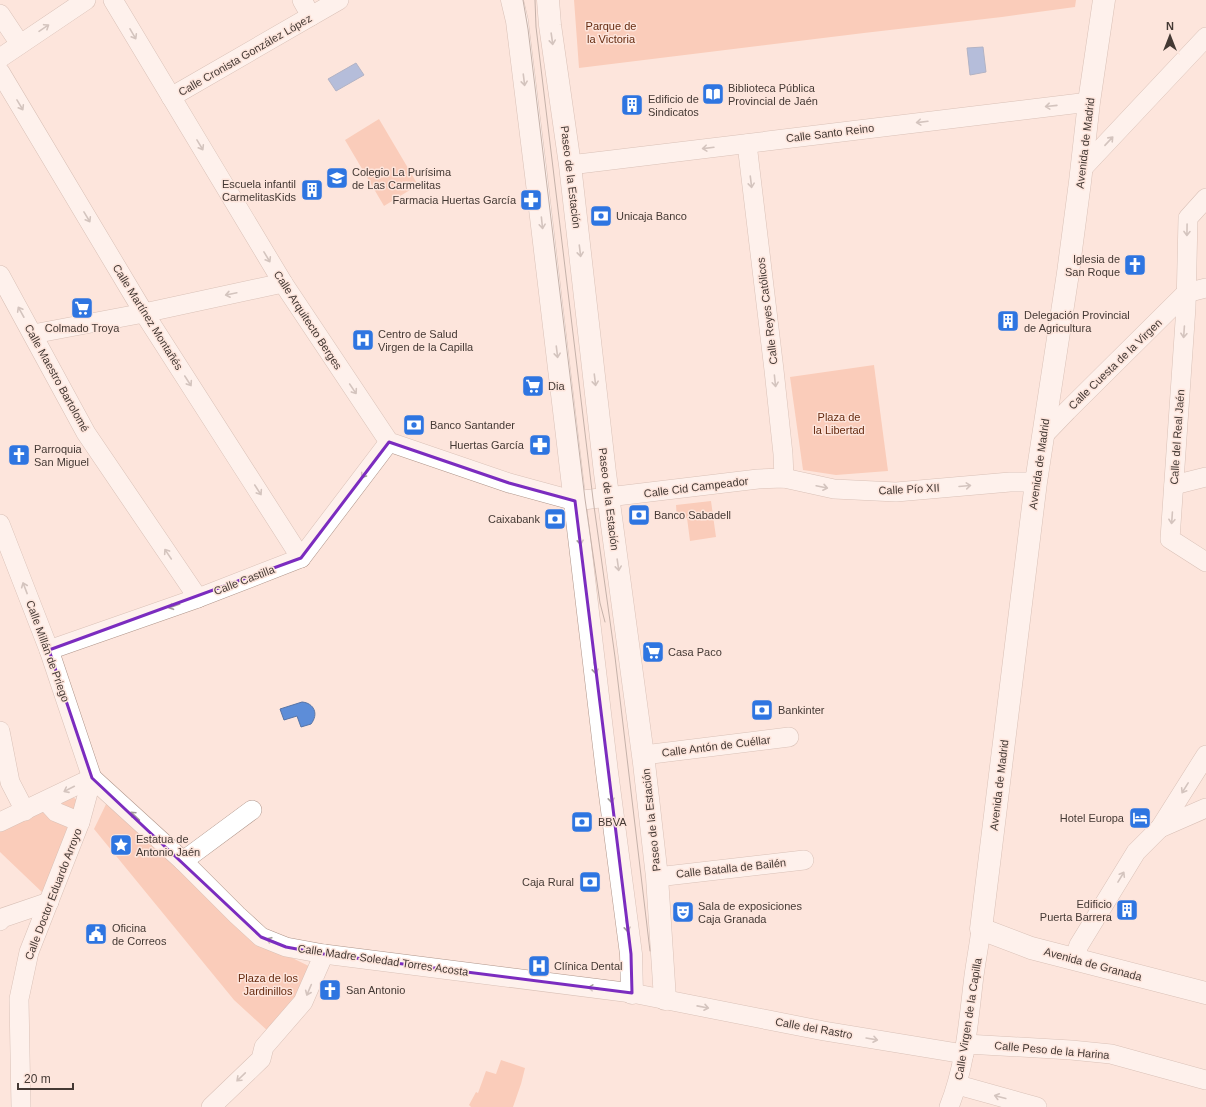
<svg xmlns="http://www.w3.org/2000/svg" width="1206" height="1107" viewBox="0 0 1206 1107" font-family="Arial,sans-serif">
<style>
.green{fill:#f7ae90}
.water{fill:#5d8dd8;stroke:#5674a7}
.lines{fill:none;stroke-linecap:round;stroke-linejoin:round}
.minor-casing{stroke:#af958a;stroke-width:20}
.tertiary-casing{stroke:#af958a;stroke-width:23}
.secondary-casing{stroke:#af958a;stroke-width:23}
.minor{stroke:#fff;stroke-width:19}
.tertiary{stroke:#fff;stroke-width:22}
.secondary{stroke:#fff;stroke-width:22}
.tram{stroke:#81726b;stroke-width:1}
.oneway{stroke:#a29c9a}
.marked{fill:none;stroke:#7b2cbf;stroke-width:3;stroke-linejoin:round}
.labels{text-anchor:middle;stroke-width:3;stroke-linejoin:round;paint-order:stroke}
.park-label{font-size:11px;fill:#662b10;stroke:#fde5dc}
.street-label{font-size:11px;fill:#443934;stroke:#fde5dc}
.poi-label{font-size:11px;fill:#443934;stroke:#fde5dc;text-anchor:start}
</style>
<rect width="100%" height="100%" fill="#fde5dc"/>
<g class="green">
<path d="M 574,0 L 1076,0 L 1075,7 L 1002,17 L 864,33 L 579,68 Z"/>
<path d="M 379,119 L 418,185 L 384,206 L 345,140 Z"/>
<path d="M 874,365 L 888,471 L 836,475 L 803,470 L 790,377 Z"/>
<path d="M 711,501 L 716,537 L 690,541 L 687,518 L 677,519 L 676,505 Z"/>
<path d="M 71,796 L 79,801 L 45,895 L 0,852 L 0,827 Z"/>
<path d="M 109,798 L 251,938 L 315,969 L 270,1033 L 234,1000 L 94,829 Z"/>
<path d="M 501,1060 L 525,1068 L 521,1084 L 513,1107 L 471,1107 L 469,1105 L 476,1092 L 478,1093 L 486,1071 L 496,1074 Z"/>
</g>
<g class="water">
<path d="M 983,47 L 986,72 L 970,75 L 967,48 Z"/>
<path d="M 356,63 L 364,75 L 336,91 L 328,79 Z"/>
<path d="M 302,702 C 314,703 319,714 311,724 L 301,727 L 297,716 L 284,720 L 280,709 Z"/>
</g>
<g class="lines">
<g class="minor-casing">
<g id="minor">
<path d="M 113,0 L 283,283 L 389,442 L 509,483 L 575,501 L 758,479 L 784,478 L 834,489 L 896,492 L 1010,482 L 1036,482"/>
<path d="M 302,0 L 311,16"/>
<path d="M 0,14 L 20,44"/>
<path d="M 0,58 L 86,0"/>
<path d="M 0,72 L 144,313 L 301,558"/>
<path d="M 171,97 L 339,0"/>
<path d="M 747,144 L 774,370 L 783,454 L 784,478"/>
<path d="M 570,165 L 1089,102"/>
<path d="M 1082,169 L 1206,37"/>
<path d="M 1206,198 L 1188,218 L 1186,307 L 1170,539 L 1206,562"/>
<path d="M 0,275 L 86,433 L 198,598"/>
<path d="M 1186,293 L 1206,288"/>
<path d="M 33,334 L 144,313 L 283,283"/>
<path d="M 1043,436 L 1067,411 L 1186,293"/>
<path d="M 1174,485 L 1206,477"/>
<path d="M 0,524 L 49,650 L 92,778"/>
<path d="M 49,650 L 198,598 L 301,558 L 389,442"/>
<path d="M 0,731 L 10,782 L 25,811"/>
<path d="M 644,755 L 789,737"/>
<path d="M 92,778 L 183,861 L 237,915 L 261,937 L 286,947 L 324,954 L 632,993 L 824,1031 L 964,1054"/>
<path d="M 46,801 L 56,812 L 80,822"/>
<path d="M 0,822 L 92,778"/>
<path d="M 1160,828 L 1206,808"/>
<path d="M 183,861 L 252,810"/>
<path d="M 657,877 L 804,860"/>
<path d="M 0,921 L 2,918 L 49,902"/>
<path d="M 1074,959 L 1079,945 L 1136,852 L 1160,828 L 1206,755"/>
<path d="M 966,1044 L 1071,1050 L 1111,1054 L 1206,1080"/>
<path d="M 958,1085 L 1037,1107"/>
<path d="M 21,1107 L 19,999 L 29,952 L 80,822 L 92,778"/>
<path d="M 211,1107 L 261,1059 L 264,1047 L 303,1002 L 324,954"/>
<path d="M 949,1107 C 965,1067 968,1026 973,984 C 975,965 979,947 981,929"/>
</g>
</g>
<g class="tertiary-casing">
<path id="tertiary" d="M 1104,0 L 1089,102 L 1080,182 L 1068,273 L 1036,482 L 981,929 L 1031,948 L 1206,993"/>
</g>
<g class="secondary-casing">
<g id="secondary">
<path d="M 512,0 L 517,21 L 536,175 L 607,772 L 631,954 L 632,993"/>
<path d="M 548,0 L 550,25 L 570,165 L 605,473 L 644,763 L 657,877 L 665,999"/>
</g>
</g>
<use href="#minor" class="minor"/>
<use href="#tertiary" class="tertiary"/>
<use href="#secondary" class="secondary"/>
<g class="tram">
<path d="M 523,0 L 528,29 L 585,499 L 600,603 L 605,622"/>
<path d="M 535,0 L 536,27 L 593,499 L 615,657 L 650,951"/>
</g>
</g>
<defs><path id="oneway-shaft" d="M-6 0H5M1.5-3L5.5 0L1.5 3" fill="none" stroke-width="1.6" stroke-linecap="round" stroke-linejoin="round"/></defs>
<g class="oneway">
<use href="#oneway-shaft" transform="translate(44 28) rotate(-34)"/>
<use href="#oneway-shaft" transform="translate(133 34) rotate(60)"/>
<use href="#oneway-shaft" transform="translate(552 39) rotate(82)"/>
<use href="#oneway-shaft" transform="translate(524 80) rotate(83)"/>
<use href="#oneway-shaft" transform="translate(20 105) rotate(59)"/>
<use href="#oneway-shaft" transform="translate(1051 106) rotate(174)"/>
<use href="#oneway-shaft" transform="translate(922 122) rotate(173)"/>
<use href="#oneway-shaft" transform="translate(1109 141) rotate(-47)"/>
<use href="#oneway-shaft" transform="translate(200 145) rotate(59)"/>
<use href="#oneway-shaft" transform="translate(708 148) rotate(173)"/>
<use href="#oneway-shaft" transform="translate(751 182) rotate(83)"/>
<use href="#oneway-shaft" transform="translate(87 217) rotate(59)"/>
<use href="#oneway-shaft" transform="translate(542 223) rotate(84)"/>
<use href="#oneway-shaft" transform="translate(1187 230) rotate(91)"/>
<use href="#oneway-shaft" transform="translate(580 251) rotate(83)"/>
<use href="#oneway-shaft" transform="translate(267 257) rotate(59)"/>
<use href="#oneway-shaft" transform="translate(231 294) rotate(168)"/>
<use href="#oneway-shaft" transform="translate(21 312) rotate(-119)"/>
<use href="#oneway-shaft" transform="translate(1184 332) rotate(94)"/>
<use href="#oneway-shaft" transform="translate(557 352) rotate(83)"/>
<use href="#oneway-shaft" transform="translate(595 380) rotate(83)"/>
<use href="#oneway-shaft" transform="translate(188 381) rotate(57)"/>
<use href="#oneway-shaft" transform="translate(775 381) rotate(84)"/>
<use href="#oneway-shaft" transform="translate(353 389) rotate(56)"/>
<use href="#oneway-shaft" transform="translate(365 473) rotate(127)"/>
<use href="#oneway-shaft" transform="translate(965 486) rotate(-5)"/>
<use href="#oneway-shaft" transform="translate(822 487) rotate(12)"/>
<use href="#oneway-shaft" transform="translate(258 490) rotate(57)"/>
<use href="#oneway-shaft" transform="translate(1172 518) rotate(94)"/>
<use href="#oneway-shaft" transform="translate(580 539) rotate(83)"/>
<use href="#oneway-shaft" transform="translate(168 554) rotate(-124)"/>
<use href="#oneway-shaft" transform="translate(618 565) rotate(82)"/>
<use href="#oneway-shaft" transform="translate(25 588) rotate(-111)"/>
<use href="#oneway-shaft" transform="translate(174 606) rotate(161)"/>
<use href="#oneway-shaft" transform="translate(595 668) rotate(83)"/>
<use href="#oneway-shaft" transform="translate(1185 788) rotate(122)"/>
<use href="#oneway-shaft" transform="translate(69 789) rotate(153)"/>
<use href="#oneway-shaft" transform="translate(611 797) rotate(83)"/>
<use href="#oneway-shaft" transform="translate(135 816) rotate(-137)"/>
<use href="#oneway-shaft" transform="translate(1121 877) rotate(-59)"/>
<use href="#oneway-shaft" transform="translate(627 926) rotate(83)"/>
<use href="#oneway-shaft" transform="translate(272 941) rotate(-157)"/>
<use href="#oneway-shaft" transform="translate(594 988) rotate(-173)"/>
<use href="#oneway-shaft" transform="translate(309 990) rotate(113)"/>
<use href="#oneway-shaft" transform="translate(703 1007) rotate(11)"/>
<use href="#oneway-shaft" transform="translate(872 1039) rotate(10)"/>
<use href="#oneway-shaft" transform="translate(241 1077) rotate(136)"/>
<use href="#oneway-shaft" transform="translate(1000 1097) rotate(-165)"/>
</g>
<path d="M0 0H1206V1107H0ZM 389,442 L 509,483 L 575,501 L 631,954 L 632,993 L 324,954 L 286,947 L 261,937 L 92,778 L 49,650 L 301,558 Z" fill="#fde5dc" fill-opacity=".55" fill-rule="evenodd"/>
<path class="marked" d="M 389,442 L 509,483 L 575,501 L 631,954 L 632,993 L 324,954 L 286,947 L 261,937 L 92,778 L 49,650 L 301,558 Z"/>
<defs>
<g id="library-square" transform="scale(1.15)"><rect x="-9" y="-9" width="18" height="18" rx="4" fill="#2e75e1" stroke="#fde5dc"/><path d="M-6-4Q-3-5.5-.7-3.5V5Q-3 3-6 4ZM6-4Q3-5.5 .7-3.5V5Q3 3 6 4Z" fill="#fff"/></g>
<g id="building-square" transform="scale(1.15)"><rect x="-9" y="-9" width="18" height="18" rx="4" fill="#2e75e1" stroke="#fde5dc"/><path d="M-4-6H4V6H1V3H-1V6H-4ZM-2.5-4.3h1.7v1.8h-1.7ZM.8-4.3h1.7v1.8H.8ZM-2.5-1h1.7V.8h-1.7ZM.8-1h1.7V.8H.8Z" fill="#fff"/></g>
<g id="school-square" transform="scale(1.15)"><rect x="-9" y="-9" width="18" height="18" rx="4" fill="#2e75e1" stroke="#fde5dc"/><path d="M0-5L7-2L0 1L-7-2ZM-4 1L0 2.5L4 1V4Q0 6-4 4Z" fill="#fff"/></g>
<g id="pharmacy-square" transform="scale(1.15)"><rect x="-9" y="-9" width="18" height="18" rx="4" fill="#2e75e1" stroke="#fde5dc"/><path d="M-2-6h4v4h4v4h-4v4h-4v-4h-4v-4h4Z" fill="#fff"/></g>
<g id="bank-square" transform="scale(1.15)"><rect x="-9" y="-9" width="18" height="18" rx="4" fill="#2e75e1" stroke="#fde5dc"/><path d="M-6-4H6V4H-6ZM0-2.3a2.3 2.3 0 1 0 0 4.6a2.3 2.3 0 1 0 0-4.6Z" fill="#fff"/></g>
<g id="church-square" transform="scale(1.15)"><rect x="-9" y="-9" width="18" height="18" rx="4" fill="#2e75e1" stroke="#fde5dc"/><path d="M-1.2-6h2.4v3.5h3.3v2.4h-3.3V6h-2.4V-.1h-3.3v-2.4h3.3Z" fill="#fff"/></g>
<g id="supermarket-square" transform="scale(1.15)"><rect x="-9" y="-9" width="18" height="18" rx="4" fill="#2e75e1" stroke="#fde5dc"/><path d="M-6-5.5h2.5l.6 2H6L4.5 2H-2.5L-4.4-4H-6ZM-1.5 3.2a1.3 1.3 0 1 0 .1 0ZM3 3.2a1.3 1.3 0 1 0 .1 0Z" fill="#fff"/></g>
<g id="hospital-square" transform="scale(1.15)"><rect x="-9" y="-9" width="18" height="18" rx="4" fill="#2e75e1" stroke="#fde5dc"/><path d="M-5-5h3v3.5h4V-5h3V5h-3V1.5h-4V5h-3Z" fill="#fff"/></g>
<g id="hotel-square" transform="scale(1.15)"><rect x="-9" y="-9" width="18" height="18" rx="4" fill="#2e75e1" stroke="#fde5dc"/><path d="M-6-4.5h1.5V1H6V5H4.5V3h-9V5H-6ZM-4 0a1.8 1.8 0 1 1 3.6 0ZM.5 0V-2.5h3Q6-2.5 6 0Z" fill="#fff"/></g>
<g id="sight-square" transform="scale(1.15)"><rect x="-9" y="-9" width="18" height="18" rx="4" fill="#2e75e1" stroke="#fde5dc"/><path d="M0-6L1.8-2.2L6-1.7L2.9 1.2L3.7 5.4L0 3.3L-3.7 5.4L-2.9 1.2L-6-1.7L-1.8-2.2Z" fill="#fff"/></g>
<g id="theatre-square" transform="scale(1.15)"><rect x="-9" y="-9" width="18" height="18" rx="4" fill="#2e75e1" stroke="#fde5dc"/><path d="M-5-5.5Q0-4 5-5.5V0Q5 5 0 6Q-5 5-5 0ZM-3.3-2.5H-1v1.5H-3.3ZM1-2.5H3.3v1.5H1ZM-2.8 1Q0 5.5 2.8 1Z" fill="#fff"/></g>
<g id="civic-square" transform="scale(1.15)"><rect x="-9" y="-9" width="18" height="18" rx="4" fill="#2e75e1" stroke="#fde5dc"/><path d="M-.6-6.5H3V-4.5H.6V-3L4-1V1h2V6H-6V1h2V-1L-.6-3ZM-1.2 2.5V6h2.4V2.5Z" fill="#fff"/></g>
</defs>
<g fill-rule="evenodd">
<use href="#library-square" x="713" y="94"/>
<use href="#building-square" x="632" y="105"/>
<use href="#school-square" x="337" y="178"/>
<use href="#building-square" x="312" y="190"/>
<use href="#pharmacy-square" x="531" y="200"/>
<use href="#bank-square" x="601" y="216"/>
<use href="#church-square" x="1135" y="265"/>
<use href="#supermarket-square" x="82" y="308"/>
<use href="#building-square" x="1008" y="321"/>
<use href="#hospital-square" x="363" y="340"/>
<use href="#supermarket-square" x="533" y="386"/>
<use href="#bank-square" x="414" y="425"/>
<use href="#pharmacy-square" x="540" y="445"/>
<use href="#church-square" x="19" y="455"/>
<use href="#bank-square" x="639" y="515"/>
<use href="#bank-square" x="555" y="519"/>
<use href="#supermarket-square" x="653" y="652"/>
<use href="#bank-square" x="762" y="710"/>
<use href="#hotel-square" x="1140" y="818"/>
<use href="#bank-square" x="582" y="822"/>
<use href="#sight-square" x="121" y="845"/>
<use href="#bank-square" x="590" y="882"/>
<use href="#building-square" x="1127" y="910"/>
<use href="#theatre-square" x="683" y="912"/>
<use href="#civic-square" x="96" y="934"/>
<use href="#hospital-square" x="539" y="966"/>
<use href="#church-square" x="330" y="990"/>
</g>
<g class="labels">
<g class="park-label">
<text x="611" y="30">Parque de<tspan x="611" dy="13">la Victoria</tspan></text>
<text x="839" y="421">Plaza de<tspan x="839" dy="13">la Libertad</tspan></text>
<text x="268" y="982">Plaza de los<tspan x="268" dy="13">Jardinillos</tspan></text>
</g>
<g class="street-label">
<text transform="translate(245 55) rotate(-30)" y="4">Calle Cronista González López</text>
<text transform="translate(830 133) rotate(-7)" y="4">Calle Santo Reino</text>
<text transform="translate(1085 143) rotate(-83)" y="4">Avenida de Madrid</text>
<text transform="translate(571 177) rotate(83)" y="4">Paseo de la Estación</text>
<text transform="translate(767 311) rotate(-97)" y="4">Calle Reyes Católicos</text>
<text transform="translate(148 317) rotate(58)" y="4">Calle Martínez Montañés</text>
<text transform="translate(308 320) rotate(57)" y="4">Calle Arquitecto Berges</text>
<text transform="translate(1115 364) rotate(-44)" y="4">Calle Cuesta de la Virgen</text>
<text transform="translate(57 378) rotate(61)" y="4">Calle Maestro Bartolomé</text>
<text transform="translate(1177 437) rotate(-86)" y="4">Calle del Real Jaén</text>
<text transform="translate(1039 464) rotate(-82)" y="4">Avenida de Madrid</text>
<text transform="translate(696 487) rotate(-7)" y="4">Calle Cid Campeador</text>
<text transform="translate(909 489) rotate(-3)" y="4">Calle Pío XII</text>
<text transform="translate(609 499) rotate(83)" y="4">Paseo de la Estación</text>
<text transform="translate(244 580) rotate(-21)" y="4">Calle Castilla</text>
<text transform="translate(48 651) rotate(70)" y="4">Calle Millán de Priego</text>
<text transform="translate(716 746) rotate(-7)" y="4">Calle Antón de Cuéllar</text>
<text transform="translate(999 785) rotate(-83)" y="4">Avenida de Madrid</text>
<text transform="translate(651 820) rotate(-96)" y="4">Paseo de la Estación</text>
<text transform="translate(731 868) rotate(-6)" y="4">Calle Batalla de Bailén</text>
<text transform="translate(53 894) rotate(-69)" y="4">Calle Doctor Eduardo Arroyo</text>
<text transform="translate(383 960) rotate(8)" y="4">Calle Madre Soledad Torres Acosta</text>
<text transform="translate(1093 964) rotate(15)" y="4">Avenida de Granada</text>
<text transform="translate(968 1019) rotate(-81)" y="4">Calle Virgen de la Capilla</text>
<text transform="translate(814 1028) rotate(10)" y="4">Calle del Rastro</text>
<text transform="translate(1052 1050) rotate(5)" y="4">Calle Peso de la Harina</text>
</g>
<g class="poi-label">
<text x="728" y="92">Biblioteca Pública<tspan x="728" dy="13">Provincial de Jaén</tspan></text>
<text x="648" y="103">Edificio de<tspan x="648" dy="13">Sindicatos</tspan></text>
<text x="352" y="176">Colegio La Purísima<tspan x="352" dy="13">de Las Carmelitas</tspan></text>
<text x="296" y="188" text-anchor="end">Escuela infantil<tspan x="296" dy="13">CarmelitasKids</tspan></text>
<text x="516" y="204" text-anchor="end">Farmacia Huertas García</text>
<text x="616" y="220">Unicaja Banco</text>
<text x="1120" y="263" text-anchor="end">Iglesia de<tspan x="1120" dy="13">San Roque</tspan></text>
<text x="1024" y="319">Delegación Provincial<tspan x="1024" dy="13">de Agricultura</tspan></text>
<text x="82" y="332" text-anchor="middle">Colmado Troya</text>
<text x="378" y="338">Centro de Salud<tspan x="378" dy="13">Virgen de la Capilla</tspan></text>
<text x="548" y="390">Dia</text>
<text x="430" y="429">Banco Santander</text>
<text x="524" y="449" text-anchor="end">Huertas García</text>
<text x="34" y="453">Parroquia<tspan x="34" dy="13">San Miguel</tspan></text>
<text x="654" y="519">Banco Sabadell</text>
<text x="540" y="523" text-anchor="end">Caixabank</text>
<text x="668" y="656">Casa Paco</text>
<text x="778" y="714">Bankinter</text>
<text x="1124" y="822" text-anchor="end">Hotel Europa</text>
<text x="598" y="826">BBVA</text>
<text x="136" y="843">Estatua de<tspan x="136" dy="13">Antonio Jaén</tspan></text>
<text x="574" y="886" text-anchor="end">Caja Rural</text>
<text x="1112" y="908" text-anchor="end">Edificio<tspan x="1112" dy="13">Puerta Barrera</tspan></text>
<text x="698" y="910">Sala de exposiciones<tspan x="698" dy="13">Caja Granada</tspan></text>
<text x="112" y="932">Oficina<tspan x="112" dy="13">de Correos</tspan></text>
<text x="554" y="970">Clínica Dental</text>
<text x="346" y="994">San Antonio</text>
</g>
</g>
<g transform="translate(1170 36)" stroke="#fde5dc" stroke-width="3" paint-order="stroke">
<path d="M0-3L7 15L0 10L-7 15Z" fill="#443934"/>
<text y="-6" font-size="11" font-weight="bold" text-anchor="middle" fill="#443934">N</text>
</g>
<path d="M18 1083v6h55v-6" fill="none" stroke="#443934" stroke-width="2"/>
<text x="24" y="1083" font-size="12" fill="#443934" stroke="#fde5dc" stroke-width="3" paint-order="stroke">20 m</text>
</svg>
